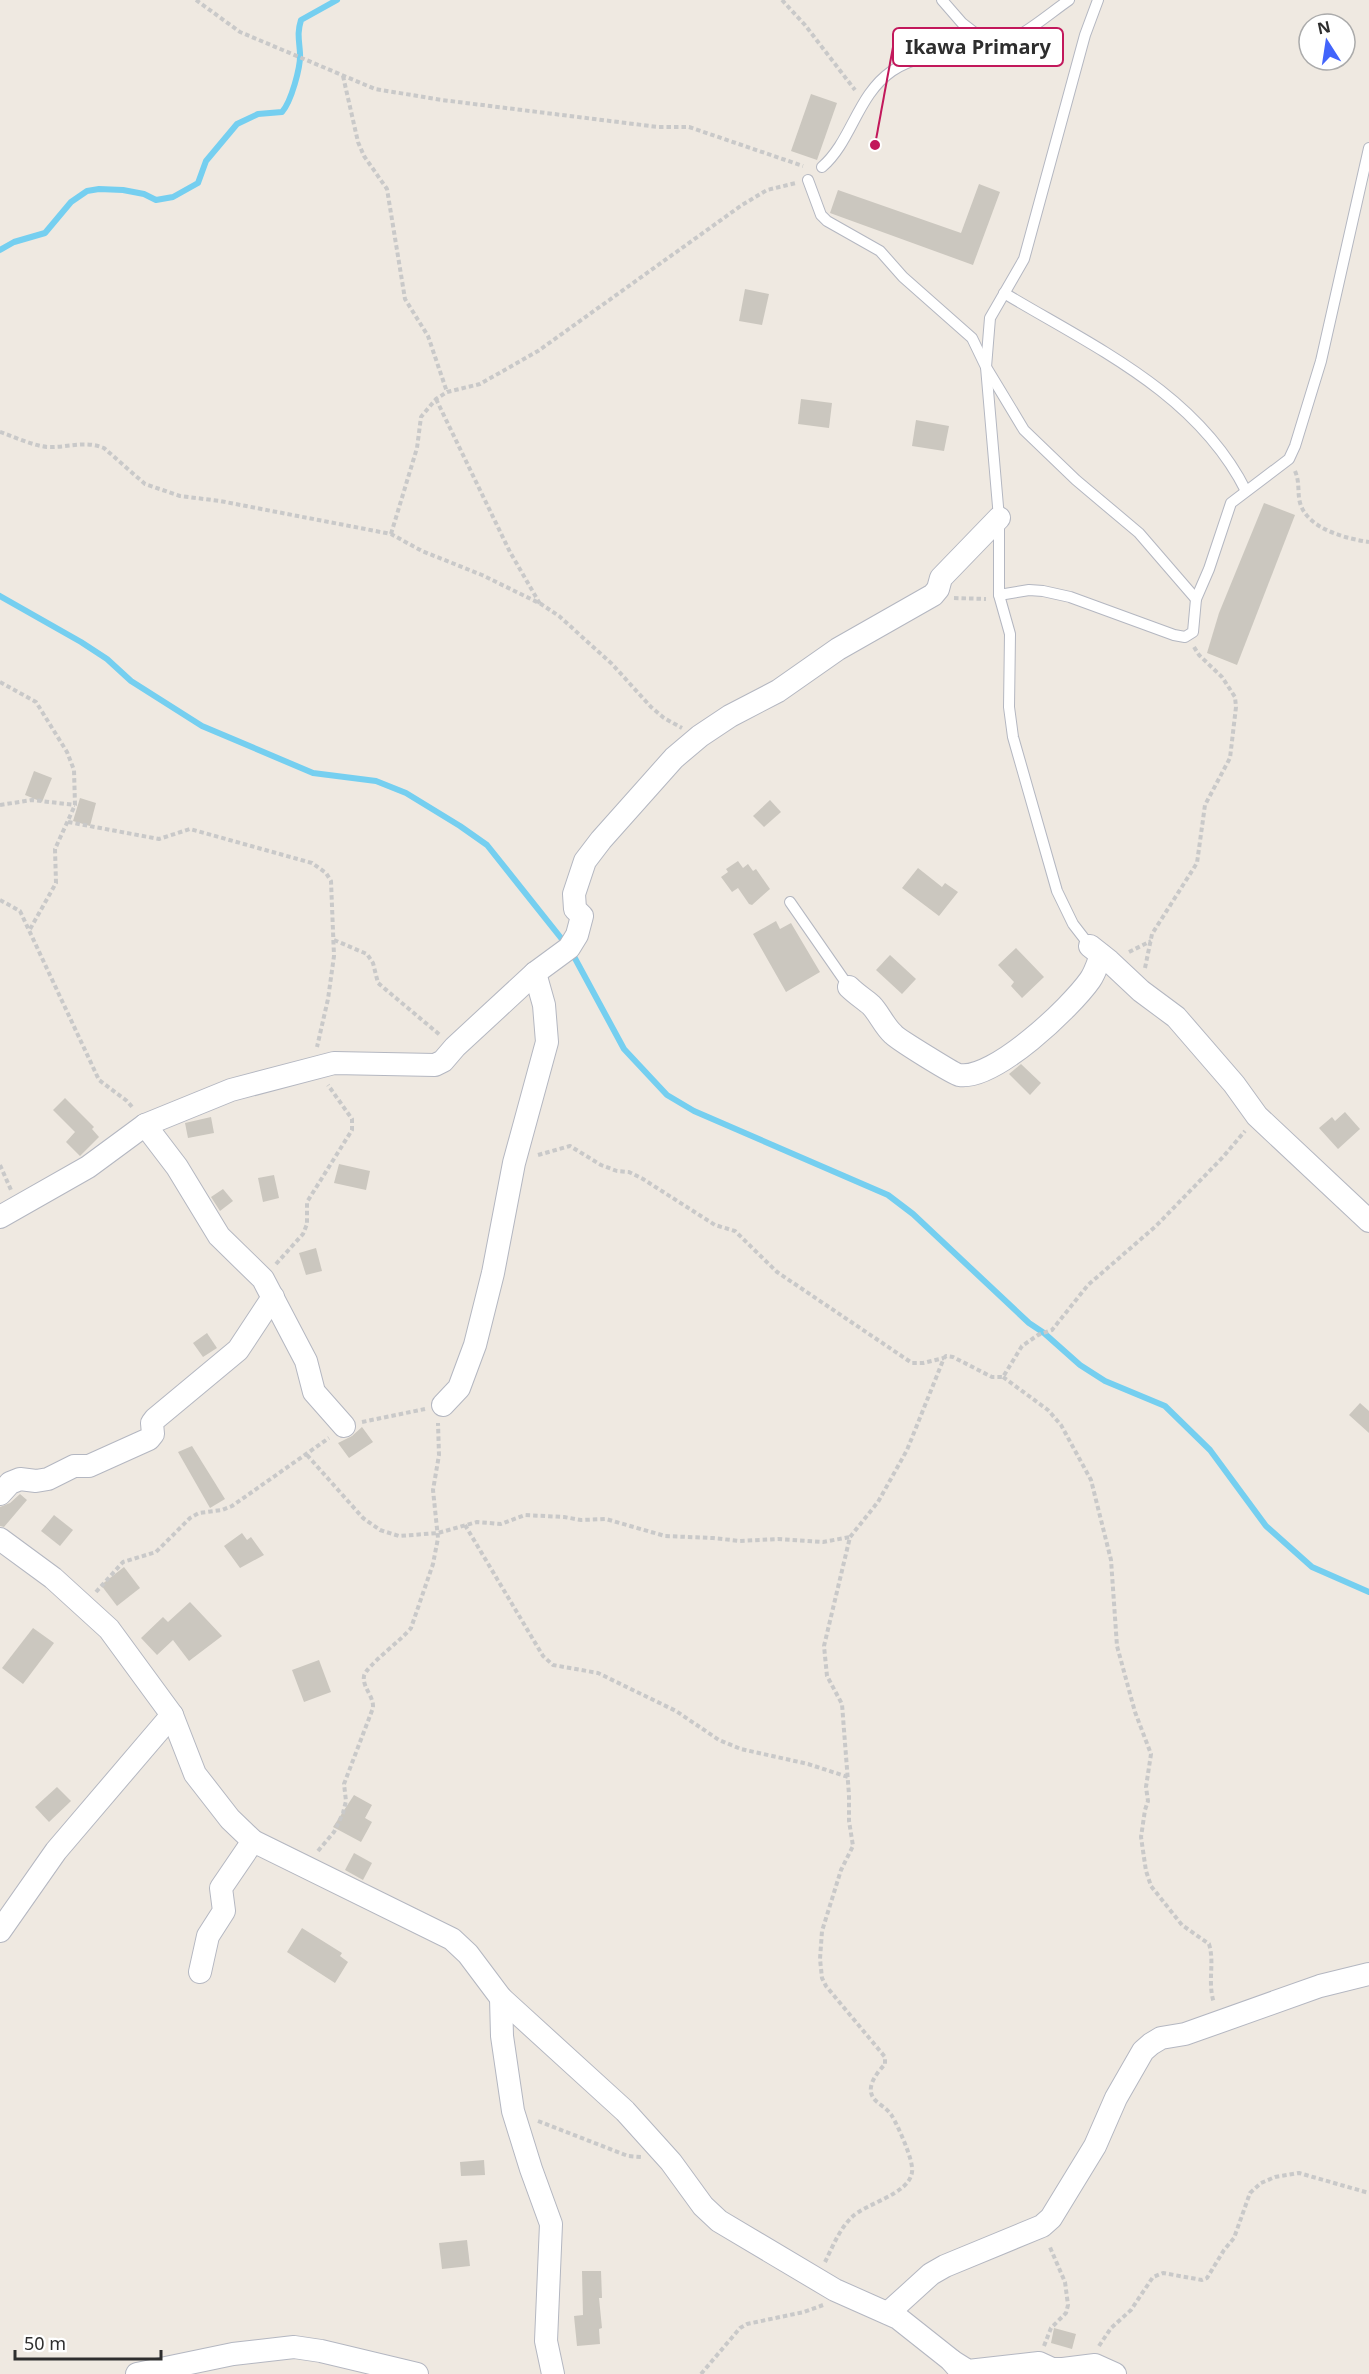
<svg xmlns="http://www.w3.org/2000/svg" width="1369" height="2374" viewBox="0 0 1369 2374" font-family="'Noto Sans',sans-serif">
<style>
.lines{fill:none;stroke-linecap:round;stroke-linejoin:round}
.stream{stroke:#75cff0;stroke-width:6}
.building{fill:#cbc7bf}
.lane-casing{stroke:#b4b7c1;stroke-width:12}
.street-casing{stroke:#b4b7c1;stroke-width:24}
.path{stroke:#c9c9c9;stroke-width:4;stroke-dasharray:4.5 3;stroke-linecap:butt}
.lane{stroke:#fff;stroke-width:10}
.street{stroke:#fff;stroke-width:22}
.leader{fill:none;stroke:#c2185b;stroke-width:2}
.callout-dot{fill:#c2185b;stroke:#fff;stroke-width:2}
.callout{fill:#fff;stroke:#c2185b;stroke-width:2}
.callout-label{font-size:20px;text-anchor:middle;font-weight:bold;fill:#2e2e2e}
</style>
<rect width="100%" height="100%" fill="#efe9e1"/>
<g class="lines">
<g class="stream">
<path d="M 0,250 L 14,242 L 45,233 L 71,202 L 87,191 L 99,189 L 123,190 L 144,194 L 156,200 L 173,197 L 198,183 L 206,161 L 237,124 L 258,114 L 282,112 C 291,102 301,67 300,53 C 299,39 297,33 301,20 L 337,0"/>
<path d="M 0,596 L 81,642 L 107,659 L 131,681 L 202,726 L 313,773 L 376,781 L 406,793 L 460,826 L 487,845 L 565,943"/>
<path d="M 571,951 L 624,1049 L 667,1095 L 694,1111 L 888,1195 L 913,1214 L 1029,1323 L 1044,1333 L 1080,1365 L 1105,1381 L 1165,1406 L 1210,1450 L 1266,1526 L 1312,1567 L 1369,1592"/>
</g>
</g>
<g class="building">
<path d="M 811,94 L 837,103 L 817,160 L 791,151 Z"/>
<path d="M 979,184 L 1000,192 L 973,265 L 830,213 L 838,190 L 961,233 Z"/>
<path d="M 745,289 L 769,294 L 762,325 L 739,321 Z"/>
<path d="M 801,399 L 832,403 L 829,428 L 798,424 Z"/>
<path d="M 916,420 L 949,426 L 944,451 L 912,446 Z"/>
<path d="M 1264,503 L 1295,515 L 1237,665 L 1207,653 L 1219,613 Z"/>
<path d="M 34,771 L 52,778 L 42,802 L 25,795 Z"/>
<path d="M 80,798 L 96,803 L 90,826 L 73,821 Z"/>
<path d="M 770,800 L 781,812 L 764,827 L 753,816 Z"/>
<path d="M 738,861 L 743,868 L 748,864 L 753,871 L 756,869 L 770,889 L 752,905 L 749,904 L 738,888 L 732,892 L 721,877 L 728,872 L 726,869 Z"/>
<path d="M 918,868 L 942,887 L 945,883 L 958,892 L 939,916 L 902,888 Z"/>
<path d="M 776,921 L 780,929 L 791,923 L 820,972 L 786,992 L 753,934 Z"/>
<path d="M 1016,948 L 1044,977 L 1022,998 L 1011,986 L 1014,982 L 998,965 Z"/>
<path d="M 890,955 L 916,979 L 902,994 L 876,970 Z"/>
<path d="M 1021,1064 L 1041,1083 L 1030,1095 L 1009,1074 Z"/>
<path d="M 65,1098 L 94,1127 L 92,1129 L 99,1137 L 80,1156 L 66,1142 L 75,1132 L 53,1110 Z"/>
<path d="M 1345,1112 L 1360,1129 L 1338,1149 L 1319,1128 L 1332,1117 L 1335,1121 Z"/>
<path d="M 211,1117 L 214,1133 L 188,1138 L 185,1123 Z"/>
<path d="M 339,1164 L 370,1171 L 366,1190 L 334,1183 Z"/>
<path d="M 274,1175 L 279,1198 L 263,1202 L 258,1178 Z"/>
<path d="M 223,1189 L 233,1201 L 220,1211 L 211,1197 Z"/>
<path d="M 316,1248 L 322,1271 L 306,1275 L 299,1253 Z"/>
<path d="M 207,1333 L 217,1348 L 203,1357 L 193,1343 Z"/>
<path d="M 1360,1403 L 1369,1411 L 1369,1433 L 1349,1415 Z"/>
<path d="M 362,1427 L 373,1442 L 349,1458 L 338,1443 L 352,1436 Z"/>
<path d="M 192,1446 L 225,1499 L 210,1508 L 178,1452 Z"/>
<path d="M 20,1494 L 27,1500 L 4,1527 L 0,1526 L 0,1507 L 10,1503 Z"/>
<path d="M 54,1515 L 73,1530 L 60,1546 L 41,1531 Z"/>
<path d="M 242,1533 L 247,1540 L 251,1537 L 264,1555 L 240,1568 L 224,1546 Z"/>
<path d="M 124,1567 L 140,1588 L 117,1606 L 101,1585 Z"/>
<path d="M 190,1602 L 222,1636 L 189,1661 L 173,1640 L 157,1655 L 141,1638 L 163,1617 L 168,1622 Z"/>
<path d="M 33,1628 L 54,1643 L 23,1684 L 2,1668 Z"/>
<path d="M 319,1660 L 331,1692 L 304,1702 L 292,1670 Z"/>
<path d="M 57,1787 L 71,1801 L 49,1822 L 35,1807 Z"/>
<path d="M 354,1795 L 372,1805 L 365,1818 L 372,1822 L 361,1842 L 333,1827 Z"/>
<path d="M 354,1853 L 372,1863 L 363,1880 L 345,1870 Z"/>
<path d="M 302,1928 L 342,1953 L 340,1956 L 348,1962 L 335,1983 L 287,1952 Z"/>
<path d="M 484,2160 L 485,2175 L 461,2176 L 460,2162 Z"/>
<path d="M 467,2240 L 470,2266 L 442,2269 L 439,2243 Z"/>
<path d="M 582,2271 L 601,2271 L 602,2298 L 599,2298 L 602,2328 L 599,2329 L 600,2344 L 577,2346 L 574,2316 L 583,2315 Z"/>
<path d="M 1054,2328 L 1076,2334 L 1072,2349 L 1051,2343 Z"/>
</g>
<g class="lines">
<g class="lane-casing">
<g id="lane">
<path d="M 942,0 L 962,23 L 993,47"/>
<path d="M 822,167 C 852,141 857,95 892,71 C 920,51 964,56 995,46 C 1022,38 1046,16 1069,0"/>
<path d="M 808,180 L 821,215 L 827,221 L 880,251 L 903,277 L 972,338 L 986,367 L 1024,430 L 1076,480 L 1139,533 L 1196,599"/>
<path d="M 1004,293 C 1094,347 1197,393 1246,491"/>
<path d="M 999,595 L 1029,590 L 1043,591 L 1070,597 L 1174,635 L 1185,637 L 1193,632 L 1196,599 L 1209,569 L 1231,503 L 1289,459 L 1295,446 L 1321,361 L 1369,148"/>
<path d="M 790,902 L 849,987"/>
<path d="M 1090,946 L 1073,924 L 1057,891 L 1013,737 L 1009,707 L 1010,634 L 999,595 L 999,518 L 986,367 L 990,318 L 1024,259 L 1085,35 L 1098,0"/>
</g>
</g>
<g class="street-casing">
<g id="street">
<path d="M 1090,946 L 1109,961 L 1141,991 L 1176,1017 L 1234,1084 L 1257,1116 L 1369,1221"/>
<path d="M 849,987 C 856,994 864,999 871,1005 C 879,1013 884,1026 893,1034 C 897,1039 954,1074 959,1075 C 994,1081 1071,1007 1090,980 C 1095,973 1098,963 1101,955"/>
<path d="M 145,1125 L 177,1167 L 219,1236 L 263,1279 L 306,1361 L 314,1392 L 344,1426"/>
<path d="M 0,1217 L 88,1167 L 145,1125 L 231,1090 L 334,1063 L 435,1065 L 443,1061 L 455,1047 L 535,973 L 569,948 L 577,935 L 582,916 L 575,909 L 574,894 L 585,861 L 601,840 L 674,758 L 700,736 L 730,716 L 778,691 L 838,649 L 933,595 L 938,589 L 941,578 L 999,518"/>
<path d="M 443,1405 L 459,1388 L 475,1345 L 493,1273 L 514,1163 L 547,1042 L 544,1005 L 535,973"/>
<path d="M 0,1494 L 10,1483 L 20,1479 L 36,1481 L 48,1479 L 74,1466 L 89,1466 L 149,1439 L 153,1434 L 152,1423 L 155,1419 L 238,1350 L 273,1297"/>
<path d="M 0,1539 L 53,1578 L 109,1629 L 172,1715 L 195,1774 L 230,1819 L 253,1841 L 452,1939 L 468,1954 L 501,1998 L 625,2111 L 671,2162 L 703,2206 L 719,2221 L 835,2290 L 898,2318 L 951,2360 L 963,2374"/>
<path d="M 0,1931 L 56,1851 L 172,1715"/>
<path d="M 200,1972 L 208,1936 L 224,1911 L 221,1888 L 253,1841"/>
<path d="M 501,1998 L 502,2036 L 513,2111 L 531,2169 L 551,2224 L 546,2341 L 553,2374"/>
<path d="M 888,2313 L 931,2274 L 945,2266 L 1042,2226 L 1051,2218 L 1095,2146 L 1116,2098 L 1143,2051 L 1151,2044 L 1161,2038 L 1185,2034 L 1320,1986 L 1369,1974"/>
<path d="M 952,2361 L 968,2371 L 1039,2363 L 1052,2369 L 1063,2369 L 1095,2365 L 1115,2374"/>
<path d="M 137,2374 L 233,2354 L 294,2347 L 321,2351 L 417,2374"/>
</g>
</g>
<g class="path">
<path d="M 196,0 L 240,32 L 375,89 L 442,100 L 658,127 L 689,127 L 803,166"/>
<path d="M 782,0 L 805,25 L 855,90"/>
<path d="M 343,76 L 358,142 L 364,156 L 387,189 L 405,299 L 428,336 L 447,392"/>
<path d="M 436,399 L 510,552 L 540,604"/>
<path d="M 0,432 C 15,437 31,445 47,447 C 67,448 85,440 104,448 L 145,484 L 180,496 L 220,501 L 391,534 L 422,551 L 482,575 L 541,604 L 559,616 L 612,664 L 651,707 L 664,718 L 682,728"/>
<path d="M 1295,471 C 1301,485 1296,496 1302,508 C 1312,530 1348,539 1369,542"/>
<path d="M 391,534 L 417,448 L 421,417 L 436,399 L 447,392 L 480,384 L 538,351 L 742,205 L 767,190 L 796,183"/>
<path d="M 954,598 L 986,599"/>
<path d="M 0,682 L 36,702 L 67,752 L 74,770 L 75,805 L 55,849 L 56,883 L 29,931"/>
<path d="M 0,805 L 32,800 L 75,805"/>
<path d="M 68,822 L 159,839 L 190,829 L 312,863 L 326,873 L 331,881 L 334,956 L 328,999 L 317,1047"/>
<path d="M 0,900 L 20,911 L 99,1080 L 127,1101 L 133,1108"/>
<path d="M 334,940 L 367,954 L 373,963 L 378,983 L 440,1035"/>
<path d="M 1129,952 L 1151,941"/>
<path d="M 1145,968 L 1152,934 L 1197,863 L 1205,805 L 1230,758 L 1236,707 L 1235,697 L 1222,677 L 1199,655 L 1194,647"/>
<path d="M 538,1155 L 570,1146 L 601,1165 L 617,1171 L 629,1172 L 643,1179 L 715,1225 L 735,1231 L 777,1272 L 912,1363 L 923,1363 L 944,1358"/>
<path d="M 0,1165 L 11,1190"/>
<path d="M 276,1264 L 303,1234 L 307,1224 L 307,1202 L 352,1130 L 352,1119 L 328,1085"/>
<path d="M 1003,1377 L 1048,1410 L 1061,1425 L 1091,1480 L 1111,1560 L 1117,1646 L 1135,1712 L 1151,1754 L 1146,1787 L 1148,1801 L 1145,1810 L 1141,1837 L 1146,1871 L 1151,1886 L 1182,1925 L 1209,1944 C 1215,1964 1207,1981 1214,2003"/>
<path d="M 362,1422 L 425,1409"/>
<path d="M 307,1455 L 363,1518 L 380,1530 L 399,1536 L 438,1533 L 477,1522 L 501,1524 L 525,1515 L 564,1517 L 581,1520 L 606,1519 L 665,1536 L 713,1538 L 740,1541 L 778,1539 L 823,1542 L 850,1537"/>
<path d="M 465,1525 L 543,1656 L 553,1665 L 598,1673 L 676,1711 L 719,1740 L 741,1749 L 808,1764 L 848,1777"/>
<path d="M 96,1592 L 123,1562 L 156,1552 L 190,1518 L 199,1513 L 222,1510 L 232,1506 L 329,1438"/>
<path d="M 318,1851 L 334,1832 L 343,1813 L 346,1801 L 344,1784 L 373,1708 C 374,1696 362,1687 364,1676 C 366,1666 403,1639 411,1628 L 433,1564 L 438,1538 L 433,1490 L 439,1455 L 438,1423"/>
<path d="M 538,2121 L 628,2156 L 641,2157"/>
<path d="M 825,2262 C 832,2248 839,2230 851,2218 C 865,2203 909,2195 912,2172 C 914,2161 898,2126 892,2116 C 888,2109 880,2105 875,2100 C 864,2088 877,2073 885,2064 L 885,2057 L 826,1986 L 822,1978 L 820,1959 L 822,1931 L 841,1870 L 853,1846 L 849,1821 L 849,1795 L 842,1704 L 827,1676 L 824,1646 L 850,1537 L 878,1502 L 907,1450 L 944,1358 L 946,1356 L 953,1357 L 992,1377 L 1003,1377 L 1022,1346 L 1038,1335 L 1052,1330 L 1088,1285 L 1156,1226 L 1223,1157 L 1245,1131"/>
<path d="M 1044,2346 L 1051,2328 L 1066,2313 L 1068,2305 L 1065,2282 L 1049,2245"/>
<path d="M 1099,2346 L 1111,2328 L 1131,2310 L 1153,2277 L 1163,2273 L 1202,2280 L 1207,2278 L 1224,2250 L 1234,2238 L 1250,2193 L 1261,2183 L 1275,2177 L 1299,2173 L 1369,2193"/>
<path d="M 701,2374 L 740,2328 L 747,2324 L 804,2312 L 823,2305"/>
</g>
<use href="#lane" class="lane"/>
<use href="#street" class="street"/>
</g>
<path class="leader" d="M875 145L893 47"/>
<circle class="callout-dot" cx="875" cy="145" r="6"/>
<rect class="callout" x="893" y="28" width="170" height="38" rx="6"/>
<g class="callout-label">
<text x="978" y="54">Ikawa Primary</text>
</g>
<g transform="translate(1327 42) rotate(348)"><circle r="28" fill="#ffffff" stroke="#ababab" stroke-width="1.5"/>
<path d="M0-4.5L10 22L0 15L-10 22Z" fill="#4264fb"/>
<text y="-9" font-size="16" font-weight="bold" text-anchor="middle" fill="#2e2e2e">N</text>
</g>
<path d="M15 2350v9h146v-9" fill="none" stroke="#2e2e2e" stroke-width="3"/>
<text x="24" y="2350" font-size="18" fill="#2e2e2e" stroke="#ffffff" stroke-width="4.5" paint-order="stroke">50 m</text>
</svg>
